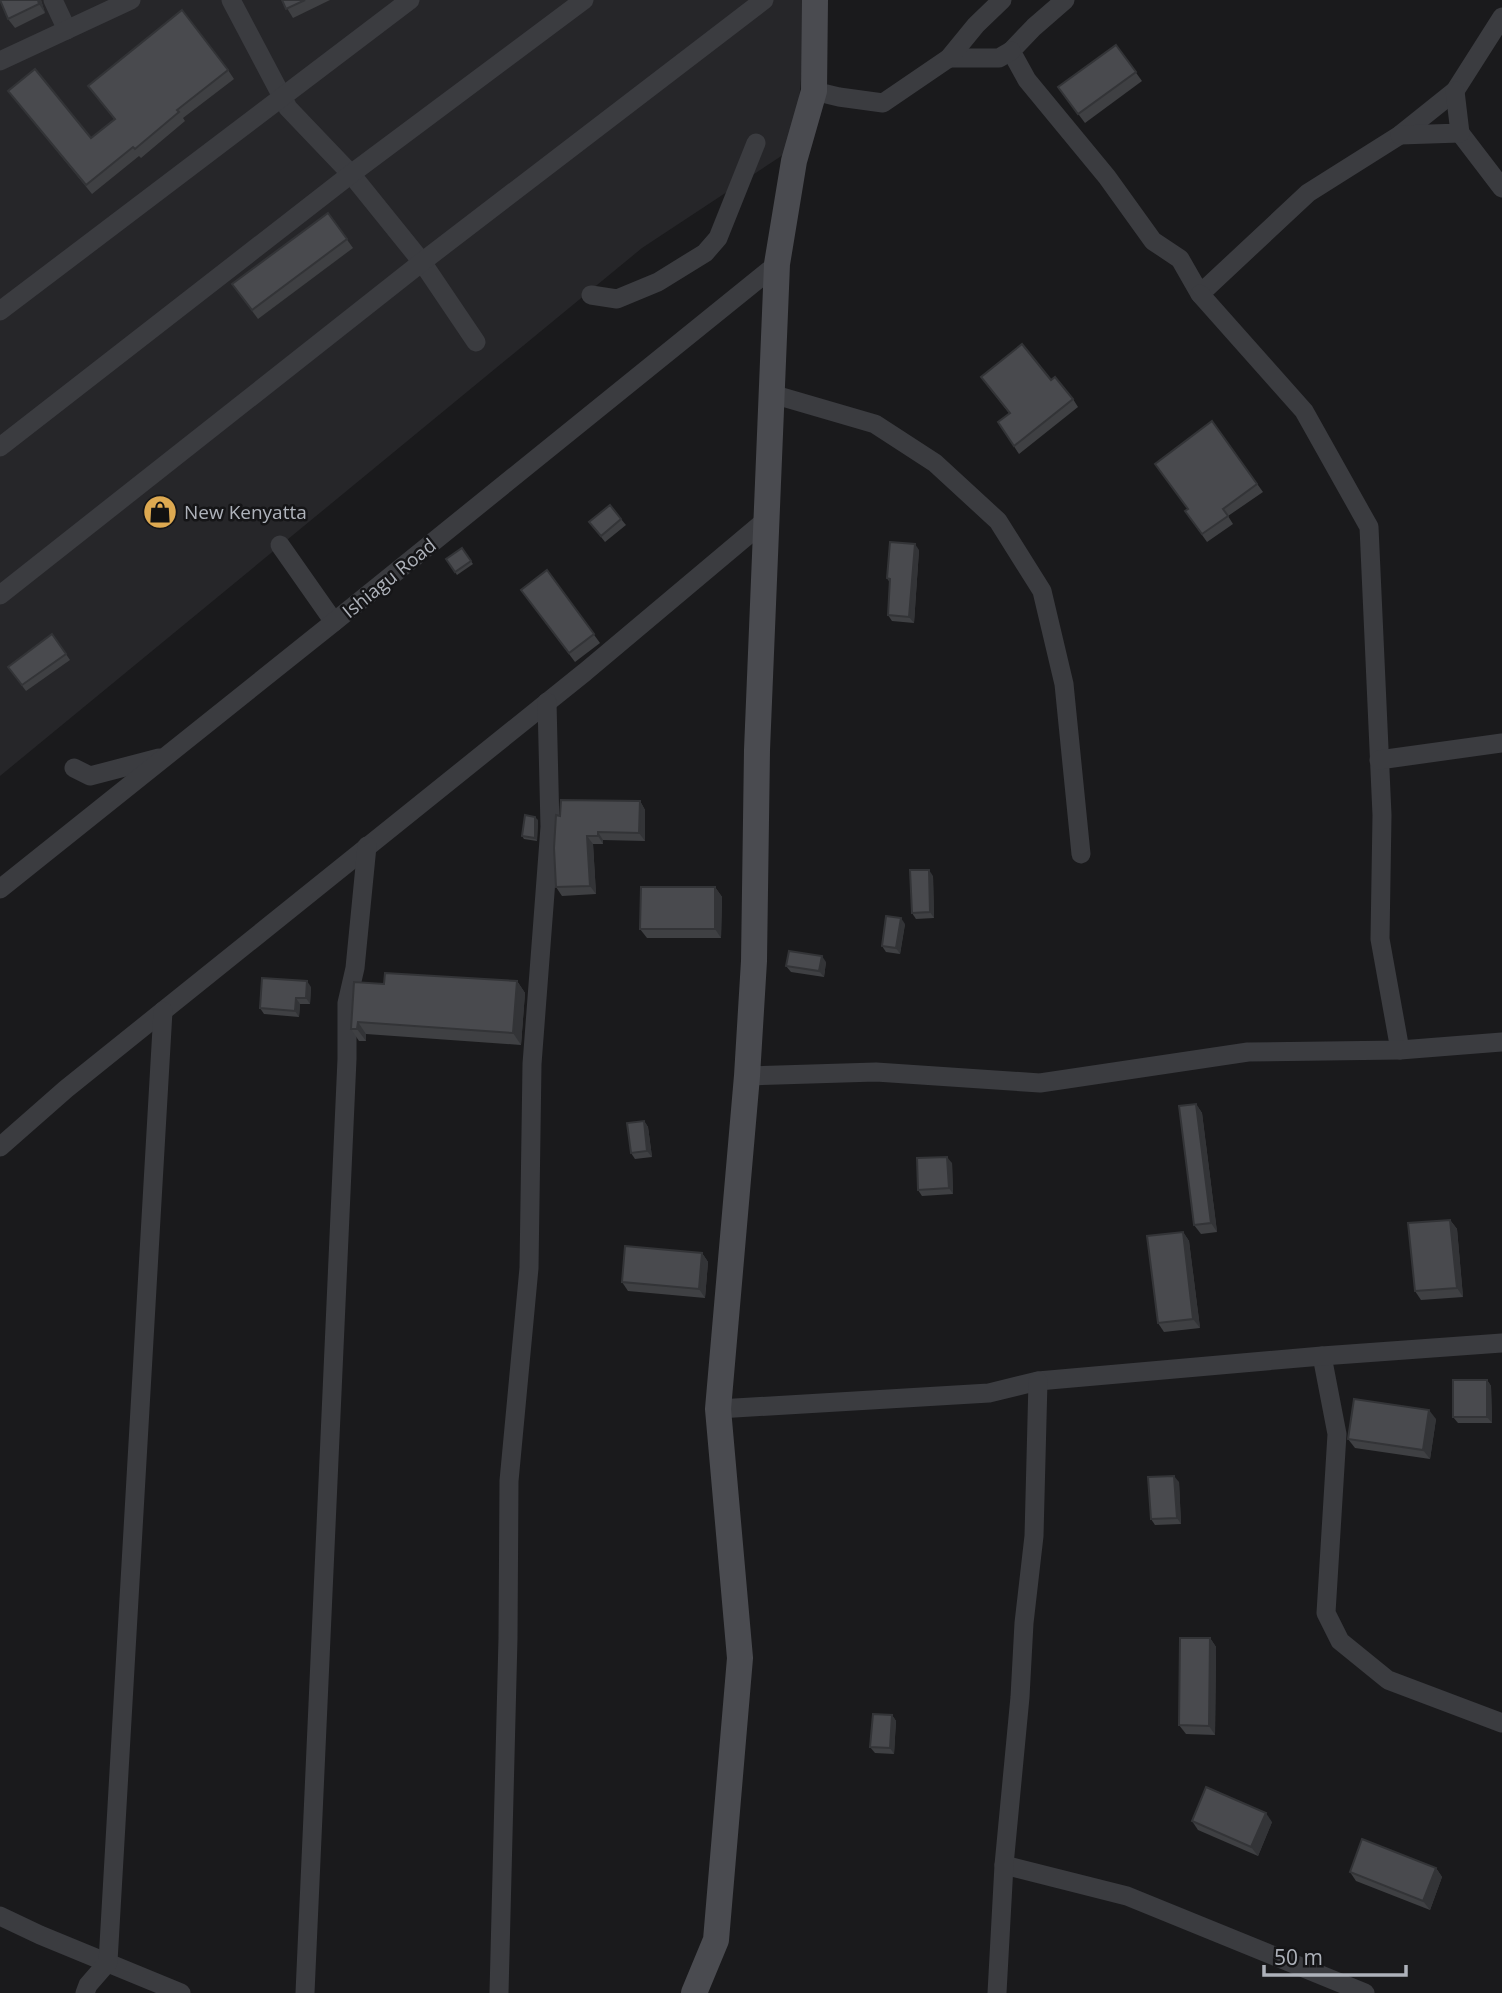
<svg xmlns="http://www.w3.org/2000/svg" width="1502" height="1993" viewBox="0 0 1502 1993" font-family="'Open Sans',sans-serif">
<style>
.built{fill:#262629}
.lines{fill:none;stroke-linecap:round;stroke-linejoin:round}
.street{stroke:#3b3c40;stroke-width:19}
.secondary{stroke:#4a4b50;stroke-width:26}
.wall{fill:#3f4043}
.shaded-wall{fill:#333437}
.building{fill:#494a4e;stroke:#333437;stroke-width:2}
.labels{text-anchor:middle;stroke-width:5;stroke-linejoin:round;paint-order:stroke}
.poi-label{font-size:19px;fill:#aeb2ba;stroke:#151517;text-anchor:start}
.street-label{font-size:19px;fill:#aeb2ba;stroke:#151517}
</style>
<rect width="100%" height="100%" fill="#1a1a1c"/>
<path class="built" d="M 0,0 L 808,0 L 795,147 L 642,248 L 0,776 Z"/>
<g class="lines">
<g class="street">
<path d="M 53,0 L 67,30"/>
<path d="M 231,0 L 288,108 L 351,174 L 422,262 L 476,342"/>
<path d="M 1065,0 L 1034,27 L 1011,51 L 1027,80 L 1107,177 L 1153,241 L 1180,259 L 1200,294 L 1308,193 L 1400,135 L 1455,91 L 1502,17"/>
<path d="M 949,58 L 999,58 L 1011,51"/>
<path d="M 0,61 L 131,0"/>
<path d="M 814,91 L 839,97 L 883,103 L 949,58 L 976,25 L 1002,0"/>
<path d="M 1460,133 L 1502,188"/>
<path d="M 1400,135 L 1460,133 L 1455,91"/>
<path d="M 1200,294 L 1304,411 L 1369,527 L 1382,815 L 1380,939 L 1400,1050"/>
<path d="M 591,295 L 617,299 L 658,282 L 705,253 L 718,238 L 756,143"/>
<path d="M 0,311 L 410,0"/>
<path d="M 772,394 L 875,424 L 935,463 L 998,521 L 1042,591 L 1064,684 L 1081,854"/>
<path d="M 0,447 L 351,174 L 584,0"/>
<path d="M 280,545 L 334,622"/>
<path d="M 0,595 L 422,262 L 764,0"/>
<path d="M 1379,760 L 1502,743"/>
<path d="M 74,768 L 90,776 L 159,758"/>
<path d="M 0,889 L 334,622 L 777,264"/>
<path d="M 747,1076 L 876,1072 L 1040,1083 L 1248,1052 L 1400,1050 L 1502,1042"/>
<path d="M 0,1147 L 66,1089 L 585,672 L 767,519"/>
<path d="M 1322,1356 L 1337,1434 L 1326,1613 L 1340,1641 L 1388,1680 L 1502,1723"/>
<path d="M 718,1409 L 989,1393 L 1038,1381 L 1322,1356 L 1502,1343"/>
<path d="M 1004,1865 L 1127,1896 L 1365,1993"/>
<path d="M 0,1916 L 40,1935 L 181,1993"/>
<path d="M 85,1993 L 88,1985 L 108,1962 L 163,1011"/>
<path d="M 305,1993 L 347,1059 L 347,1003 L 355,968 L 367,846"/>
<path d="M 499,1993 L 508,1638 L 509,1481 L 529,1268 L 532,1064 L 550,827 L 547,702"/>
<path d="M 997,1993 L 1004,1865 L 1020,1697 L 1024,1623 L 1034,1536 L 1038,1381"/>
</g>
<path class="secondary" d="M 694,1993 L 716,1940 L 740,1658 L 718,1409 L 747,1076 L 754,961 L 757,750 L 777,264 L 794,161 L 814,91 L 815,0"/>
</g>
<g class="wall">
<path d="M 0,0 L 41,0 L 45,13 L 15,28 L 8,19 Z"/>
<path d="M 282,0 L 330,0 L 293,18 Z"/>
<path d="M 1116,45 L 1142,81 L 1085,123 L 1058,87 Z"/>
<path d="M 228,70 L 234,79 L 183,118 L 185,121 L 141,158 L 139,156 L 92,194 L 8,91 L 91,138 L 114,119 L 88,86 Z"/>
<path d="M 328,213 L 353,248 L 258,319 L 232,284 Z"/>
<path d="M 981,377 L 1051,380 L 1073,399 L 1078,407 L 1019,454 L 998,422 L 1009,413 Z"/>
<path d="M 1212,421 L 1263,492 L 1228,516 L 1233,524 L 1207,542 L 1185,511 L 1188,509 Z"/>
<path d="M 621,519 L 626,525 L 605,542 L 594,528 Z"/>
<path d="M 462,548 L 473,564 L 457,575 L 446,559 Z"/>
<path d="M 919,550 L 914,623 L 892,621 L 888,615 L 890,583 L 887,578 Z"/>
<path d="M 547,570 L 600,643 L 575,662 L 521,590 Z"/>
<path d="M 52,634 L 70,660 L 26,691 L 8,667 Z"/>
<path d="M 640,801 L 645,810 L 645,841 L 603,840 L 603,844 L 593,844 L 596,894 L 562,896 L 556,887 L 560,816 Z"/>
<path d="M 538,820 L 537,841 L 524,839 L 522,836 Z"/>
<path d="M 933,876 L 934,918 L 916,919 L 912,913 Z"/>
<path d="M 715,887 L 722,897 L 721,938 L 647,938 L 640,929 Z"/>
<path d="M 905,924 L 900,954 L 886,952 L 882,946 Z"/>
<path d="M 826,962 L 824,977 L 791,972 L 786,966 Z"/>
<path d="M 517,981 L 525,993 L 521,1045 L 366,1034 L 366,1041 L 359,1041 L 351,1029 L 384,984 Z"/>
<path d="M 311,987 L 310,1004 L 300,1004 L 299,1017 L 264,1014 L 260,1008 Z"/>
<path d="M 1196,1104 L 1202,1113 L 1217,1232 L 1201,1234 L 1194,1225 Z"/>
<path d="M 644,1121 L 648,1127 L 652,1157 L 635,1159 L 631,1153 Z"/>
<path d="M 952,1163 L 953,1194 L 922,1196 L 918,1190 Z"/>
<path d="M 1450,1220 L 1457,1229 L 1463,1297 L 1421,1300 L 1415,1291 Z"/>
<path d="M 1183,1232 L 1189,1241 L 1200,1328 L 1164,1332 L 1158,1323 Z"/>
<path d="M 702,1253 L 708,1262 L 705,1298 L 628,1291 L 622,1282 Z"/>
<path d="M 1487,1380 L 1491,1386 L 1492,1423 L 1458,1423 L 1453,1417 Z"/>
<path d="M 1436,1419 L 1430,1459 L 1355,1448 L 1348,1439 Z"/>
<path d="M 1179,1482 L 1181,1524 L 1155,1525 L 1151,1519 Z"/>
<path d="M 1210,1638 L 1216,1647 L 1215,1735 L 1186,1734 L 1179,1725 Z"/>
<path d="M 892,1715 L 896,1721 L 894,1754 L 875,1753 L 870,1747 Z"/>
<path d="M 1192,1821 L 1272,1822 L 1258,1856 L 1198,1830 Z"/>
<path d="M 1436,1868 L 1442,1877 L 1430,1910 L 1356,1881 L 1350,1872 Z"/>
</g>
<g class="shaded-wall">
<path d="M 38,0 L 41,0 L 45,13 L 39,4 Z"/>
<path d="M 915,544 L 919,550 L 914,623 L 909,617 Z"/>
<path d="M 640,801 L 645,810 L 645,841 L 639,833 Z"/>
<path d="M 535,817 L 538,820 L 537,841 L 535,838 Z"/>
<path d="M 598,832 L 603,840 L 603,844 L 598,836 Z"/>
<path d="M 587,836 L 593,844 L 596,894 L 590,886 Z"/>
<path d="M 929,870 L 933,876 L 934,918 L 930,912 Z"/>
<path d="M 715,887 L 722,897 L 721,938 L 715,929 Z"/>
<path d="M 901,918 L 905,924 L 900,954 L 896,948 Z"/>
<path d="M 822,956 L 826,962 L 824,977 L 819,971 Z"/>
<path d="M 307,981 L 311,987 L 310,1004 L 306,998 Z"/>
<path d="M 517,981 L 525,993 L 521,1045 L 513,1033 Z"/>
<path d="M 296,998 L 300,1004 L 299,1017 L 295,1011 Z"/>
<path d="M 358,1022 L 366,1034 L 366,1041 L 357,1029 Z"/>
<path d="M 1196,1104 L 1202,1113 L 1217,1232 L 1211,1223 Z"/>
<path d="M 644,1121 L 648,1127 L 652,1157 L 647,1151 Z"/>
<path d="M 947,1157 L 952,1163 L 953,1194 L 949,1188 Z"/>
<path d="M 1450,1220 L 1457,1229 L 1463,1297 L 1457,1288 Z"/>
<path d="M 1183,1232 L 1189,1241 L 1200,1328 L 1193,1319 Z"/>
<path d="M 702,1253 L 708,1262 L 705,1298 L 699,1289 Z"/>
<path d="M 1487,1380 L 1491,1386 L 1492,1423 L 1487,1417 Z"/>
<path d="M 1429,1410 L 1436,1419 L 1430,1459 L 1423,1450 Z"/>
<path d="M 1174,1476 L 1179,1482 L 1181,1524 L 1177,1518 Z"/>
<path d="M 1210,1638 L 1216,1647 L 1215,1735 L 1209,1726 Z"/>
<path d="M 892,1715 L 896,1721 L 894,1754 L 890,1748 Z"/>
<path d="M 1266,1813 L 1272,1822 L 1258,1856 L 1251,1847 Z"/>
<path d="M 1436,1868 L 1442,1877 L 1430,1910 L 1423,1901 Z"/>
</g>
<g class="building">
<path d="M 0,0 L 38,0 L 39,4 L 8,19 Z"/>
<path d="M 282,0 L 305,0 L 286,9 Z"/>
<path d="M 182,10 L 228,70 L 177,110 L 179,112 L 135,149 L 133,147 L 86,185 L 8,91 L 35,69 L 91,138 L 115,119 L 88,86 Z"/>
<path d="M 1116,45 L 1136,72 L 1078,114 L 1058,87 Z"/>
<path d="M 328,213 L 347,239 L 252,310 L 232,284 Z"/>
<path d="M 1022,344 L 1051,380 L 1055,377 L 1073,399 L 1014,446 L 998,422 L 1010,413 L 981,377 Z"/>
<path d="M 1212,421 L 1257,484 L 1223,509 L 1228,516 L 1202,534 L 1185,511 L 1188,509 L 1155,464 Z"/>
<path d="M 610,505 L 621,519 L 601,536 L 589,522 Z"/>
<path d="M 890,542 L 915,544 L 909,617 L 888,615 L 890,579 L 887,578 Z"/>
<path d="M 462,548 L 471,561 L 455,572 L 446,559 Z"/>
<path d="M 547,570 L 594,634 L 569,653 L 521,590 Z"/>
<path d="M 52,634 L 66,654 L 22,685 L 8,667 Z"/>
<path d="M 561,800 L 640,801 L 639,833 L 598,832 L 598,836 L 587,836 L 590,886 L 556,887 L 554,848 L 556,815 L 560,816 Z"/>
<path d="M 525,815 L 535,817 L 535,838 L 522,836 Z"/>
<path d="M 910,870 L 929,870 L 930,912 L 912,913 Z"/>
<path d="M 641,887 L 715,887 L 715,929 L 640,929 Z"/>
<path d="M 886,916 L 901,918 L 896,948 L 882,946 Z"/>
<path d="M 789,951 L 822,956 L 819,971 L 786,966 Z"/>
<path d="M 385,973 L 517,981 L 513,1033 L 358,1022 L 357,1029 L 351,1029 L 354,982 L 384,984 Z"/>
<path d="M 262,978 L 307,981 L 306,998 L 296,998 L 295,1011 L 260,1008 Z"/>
<path d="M 1196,1104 L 1211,1223 L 1194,1225 L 1179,1106 Z"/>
<path d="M 644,1121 L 647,1151 L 631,1153 L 627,1123 Z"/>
<path d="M 947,1157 L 949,1188 L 918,1190 L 917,1158 Z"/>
<path d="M 1450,1220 L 1457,1288 L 1415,1291 L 1408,1223 Z"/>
<path d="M 1183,1232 L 1193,1319 L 1158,1323 L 1147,1236 Z"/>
<path d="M 625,1246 L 702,1253 L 699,1289 L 622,1282 Z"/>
<rect x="1453" y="1380" width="34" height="37"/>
<path d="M 1354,1399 L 1429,1410 L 1423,1450 L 1348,1439 Z"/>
<path d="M 1174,1476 L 1177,1518 L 1151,1519 L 1148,1477 Z"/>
<path d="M 1180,1638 L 1210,1638 L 1209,1726 L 1179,1725 Z"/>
<path d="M 873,1714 L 892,1715 L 890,1748 L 870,1747 Z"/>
<path d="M 1206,1787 L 1266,1813 L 1251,1847 L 1192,1821 Z"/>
<path d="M 1362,1839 L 1436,1868 L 1423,1901 L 1350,1872 Z"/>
</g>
<defs>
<g id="shop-disc" transform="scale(1.75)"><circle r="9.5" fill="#dda951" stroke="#151517"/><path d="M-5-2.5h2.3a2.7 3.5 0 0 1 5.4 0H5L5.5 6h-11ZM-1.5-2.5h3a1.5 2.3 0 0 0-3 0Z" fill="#111"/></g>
</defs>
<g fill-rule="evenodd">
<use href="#shop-disc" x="160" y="512"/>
</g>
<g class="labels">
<g class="poi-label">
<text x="184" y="519">New Kenyatta</text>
</g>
<g class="street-label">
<text transform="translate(389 578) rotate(-39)" y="7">Ishiagu Road</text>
</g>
</g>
<path d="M1264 1965v10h142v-10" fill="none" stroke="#aeb2ba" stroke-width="3.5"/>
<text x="1274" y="1965" font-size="21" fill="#aeb2ba" stroke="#151517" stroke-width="5" paint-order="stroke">50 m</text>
</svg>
